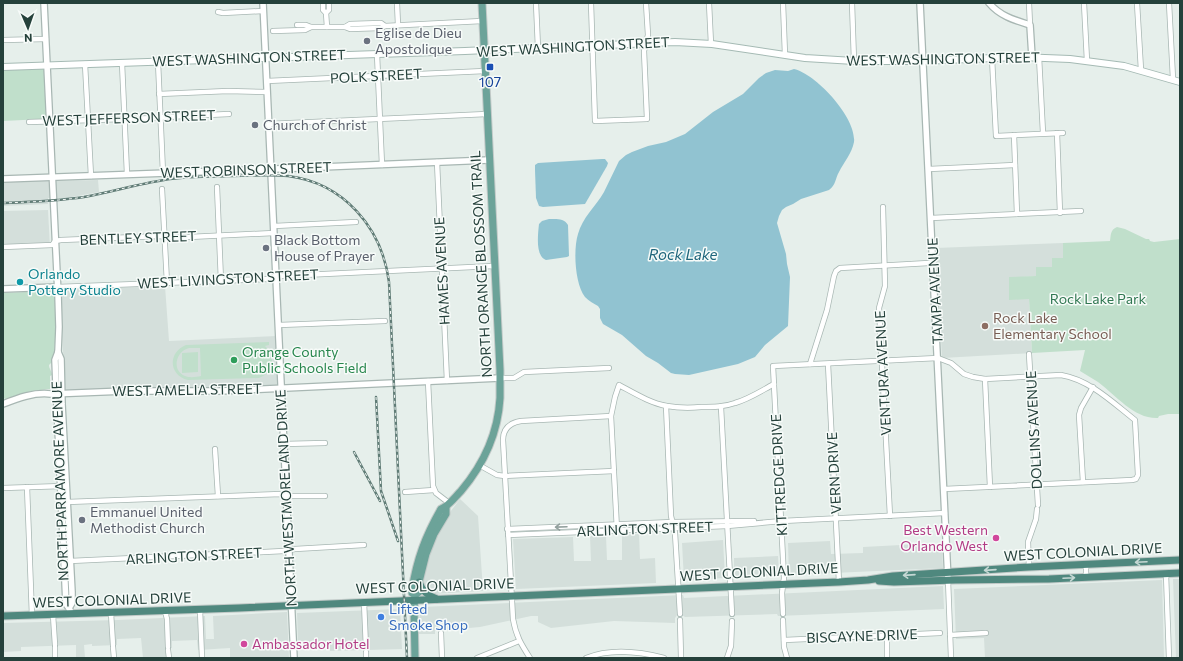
<svg xmlns="http://www.w3.org/2000/svg" width="1183" height="661" viewBox="0 0 1183 661" font-family="Commissioner,sans-serif">
<style>
.built{fill:#d4dfdb}
.green{fill:#c0dfcb;fill-rule:evenodd}
.water{fill:#91c3d1}
.lines{fill:none;stroke-linecap:round;stroke-linejoin:round}
.minor-casing{stroke:#a8b7b3;stroke-width:6}
.tertiary-casing{stroke:#a8b7b3;stroke-width:8}
.secondary-casing{stroke:#a5bab4;stroke-width:8}
.primary-casing{stroke:#c2cac8;stroke-width:9}
.trunk-casing{stroke:#c2cac8;stroke-width:9}
.minor{stroke:#fff;stroke-width:4.5}
.tertiary{stroke:#fff;stroke-width:5.5}
.secondary{stroke:#fff;stroke-width:6}
.primary{stroke:#6ca399;stroke-width:7}
.trunk{stroke:#4f887e;stroke-width:7}
.rail-casing{stroke:#607c76;stroke-width:2.5}
.rail{stroke:#f7fbf9;stroke-width:1;stroke-dasharray:3;stroke-linecap:butt}
.oneway{stroke:#92a09d}
.oneway2{stroke:#c5d8d4}
.worship-dot{fill:#6b7280;stroke:#f7fbf9;stroke-width:1.5}
.transit-dot{fill:#1a4fb4;stroke:#f7fbf9;stroke-width:1.5}
.culture-dot{fill:#0f9aa8;stroke:#f7fbf9;stroke-width:1.5}
.education-dot{fill:#8d6e63;stroke:#f7fbf9;stroke-width:1.5}
.leisure-dot{fill:#2e9e5b;stroke:#f7fbf9;stroke-width:1.5}
.hotel-dot{fill:#d1479c;stroke:#f7fbf9;stroke-width:1.5}
.shop-dot{fill:#3f7fe0;stroke:#f7fbf9;stroke-width:1.5}
.labels{text-anchor:middle;stroke-width:3;stroke-linejoin:round;paint-order:stroke}
.worship-label{font-size:14px;fill:#5b616d;stroke:#f7fbf9;text-anchor:start}
.street-label{font-size:14px;fill:#25413b;stroke:#f7fbf9}
.transit-label{font-size:14px;fill:#164399;stroke:#f7fbf9}
.culture-label{font-size:14px;fill:#0d838f;stroke:#f7fbf9;text-anchor:start}
.park-label{font-size:14px;fill:#307751;stroke:#f7fbf9}
.education-label{font-size:14px;fill:#785e54;stroke:#f7fbf9;text-anchor:start}
.leisure-label{font-size:14px;fill:#27864d;stroke:#f7fbf9;text-anchor:start}
.hotel-label{font-size:14px;fill:#b23c85;stroke:#f7fbf9;text-anchor:end}
.shop-label{font-size:14px;fill:#366cbe;stroke:#f7fbf9;text-anchor:start}
.water-label{font-size:15px;font-style:italic;fill:#20667c;stroke:#f7fbf9}
</style>
<rect width="100%" height="100%" fill="#e6efeb"/>
<g class="built">
<path d="M 52,178 L 53,181 L 98,180 L 99,192 L 66,198 L 48,198 L 48,204 L 3,206 L 3,179 Z"/>
<path d="M 48,210 L 50,247 L 3,248 L 3,211 Z"/>
<path d="M 1063,243 L 1064,258 L 1052,267 L 1036,276 L 1009,278 L 1029,299 L 1032,353 L 942,358 L 936,248 Z"/>
<path d="M 165,286 L 169,341 L 277,336 L 279,386 L 65,390 L 60,290 Z"/>
<path d="M 460,499 L 478,516 L 483,591 L 432,594 L 427,591 L 423,583 L 426,567 L 431,551 L 441,524 Z"/>
<path d="M 639,534 L 640,559 L 655,558 L 656,583 L 516,589 L 513,539 L 573,537 L 574,561 L 591,561 L 590,536 L 606,536 L 607,560 L 622,560 L 622,535 Z"/>
<path d="M 723,540 L 725,578 L 684,580 L 682,543 Z"/>
<path d="M 830,541 L 831,554 L 863,553 L 863,547 L 920,544 L 921,550 L 942,550 L 943,568 L 789,575 L 788,543 Z"/>
<path d="M 778,556 L 779,575 L 734,577 L 734,558 Z"/>
<path d="M 1173,579 L 1180,579 L 1180,658 L 1176,658 Z"/>
<path d="M 1162,580 L 1164,658 L 985,658 L 984,638 L 956,639 L 954,589 Z"/>
<path d="M 943,586 L 944,609 L 778,616 L 777,614 L 685,617 L 682,615 L 677,615 L 675,618 L 675,623 L 614,621 L 551,628 L 538,622 L 538,616 L 531,616 L 480,627 L 435,631 L 435,634 L 419,634 L 419,620 L 420,613 L 422,607 L 683,595 L 684,598 Z"/>
<path d="M 400,609 L 402,649 L 330,651 L 330,642 L 298,643 L 297,613 Z"/>
<path d="M 287,612 L 289,658 L 230,658 L 230,648 L 198,650 L 197,640 L 172,641 L 172,648 L 166,648 L 167,657 L 143,658 L 141,638 L 117,639 L 117,645 L 92,646 L 92,644 L 84,645 L 85,658 L 76,658 L 76,645 L 21,647 L 21,651 L 3,652 L 3,623 L 118,620 L 205,616 L 206,639 L 214,639 L 213,616 Z"/>
</g>
<g class="green">
<path d="M 38,69 L 43,69 L 45,71 L 47,116 L 46,118 L 43,119 L 3,121 L 3,70 Z"/>
<path d="M 1117,227 L 1125,229 L 1146,239 L 1149,239 L 1150,241 L 1154,242 L 1180,239 L 1180,414 L 1168,414 L 1159,416 L 1158,418 C 1134,419 1117,396 1098,382 C 1092,378 1086,375 1080,371 L 1085,350 L 1032,353 L 1029,299 L 1009,300 L 1009,277 L 1036,276 L 1036,267 L 1052,267 L 1052,258 L 1063,258 L 1063,243 L 1110,241 C 1111,235 1110,230 1117,227 Z"/>
<path d="M 49,290 L 54,291 L 56,295 L 57,324 L 53,361 L 49,365 C 49,369 52,371 52,375 L 50,376 L 50,380 L 52,384 L 50,389 L 48,389 L 28,392 L 6,399 L 3,398 L 3,293 L 48,291 Z"/>
<path d="M 269,342 L 269,345 L 265,346 C 276,356 274,372 259,378 L 188,380 C 168,375 168,352 186,345 ZM 189,348 L 200,348 L 201,376 C 196,377 190,378 185,376 C 171,370 176,351 189,348 Z"/>
<path d="M 198,352 L 198,372 L 182,373 L 182,353 Z"/>
</g>
<g class="water">
<path d="M 794,69 C 816,74 857,118 854,142 C 852,153 844,162 839,172 C 835,179 836,185 829,190 L 801,199 L 793,204 L 786,207 L 782,210 L 779,216 L 777,223 L 786,254 L 787,264 L 790,277 L 788,326 L 765,345 L 755,357 L 738,364 L 689,375 L 675,374 L 671,373 L 658,363 L 646,356 L 622,335 L 603,324 L 600,318 L 600,309 L 598,306 C 593,303 589,301 585,297 C 575,284 573,250 578,234 C 582,218 596,206 604,192 C 609,182 614,171 619,161 L 626,155 L 632,152 L 648,146 L 666,142 L 685,134 L 713,112 L 743,94 L 759,78 L 766,73 L 775,70 L 788,71 Z"/>
<path d="M 602,159 L 605,159 L 608,163 L 607,166 L 585,204 L 543,207 L 539,206 L 536,198 L 535,170 L 535,165 L 538,163 Z"/>
<path d="M 549,219 C 557,219 564,218 568,225 L 569,256 L 567,257 L 546,260 C 535,256 538,234 539,224 L 542,221 Z"/>
</g>
<g class="lines">
<g class="minor-casing">
<g id="minor">
<path d="M 323,3 L 323,10 L 326,13"/>
<path d="M 397,3 L 398,25"/>
<path d="M 536,3 L 538,48"/>
<path d="M 591,3 L 595,121 L 647,119 L 644,51 L 648,35 L 646,3"/>
<path d="M 709,3 L 711,44"/>
<path d="M 783,3 L 785,55"/>
<path d="M 852,3 L 854,61"/>
<path d="M 1029,3 L 1030,25"/>
<path d="M 1084,3 L 1087,61"/>
<path d="M 1137,3 L 1141,70"/>
<path d="M 1169,3 L 1173,79"/>
<path d="M 218,12 L 223,13 L 263,11"/>
<path d="M 381,23 L 385,26 L 381,28 L 350,29 L 345,27 L 350,24 Z"/>
<path d="M 297,25 L 306,25 L 311,27"/>
<path d="M 385,26 L 482,21"/>
<path d="M 327,27 L 326,13 L 329,10 L 329,3"/>
<path d="M 273,31 L 305,30 L 311,27 L 345,27"/>
<path d="M 3,40 L 46,39"/>
<path d="M 377,54 L 382,165"/>
<path d="M 1039,57 L 1043,133"/>
<path d="M 992,58 L 996,136 L 1063,133"/>
<path d="M 158,62 L 163,173"/>
<path d="M 122,63 L 127,174"/>
<path d="M 85,64 L 91,176"/>
<path d="M 267,81 L 485,71"/>
<path d="M 159,94 L 228,91 L 267,92"/>
<path d="M 29,122 L 157,118 L 165,117 L 229,114"/>
<path d="M 269,124 L 487,114"/>
<path d="M 1057,133 L 1060,213"/>
<path d="M 1014,135 L 1017,214"/>
<path d="M 437,162 L 447,381"/>
<path d="M 929,169 L 1015,165"/>
<path d="M 217,187 L 221,281"/>
<path d="M 162,189 L 167,283"/>
<path d="M 883,207 L 885,286 L 879,308 L 890,516"/>
<path d="M 931,218 L 1081,211"/>
<path d="M 274,226 L 356,222"/>
<path d="M 3,247 L 52,245 L 55,241 L 61,240 L 161,236 L 168,238 L 274,233"/>
<path d="M 57,287 L 270,279 L 282,276 L 494,266"/>
<path d="M 279,325 L 385,321"/>
<path d="M 1029,354 L 1038,505"/>
<path d="M 810,364 L 827,310 L 834,276 L 836,271 L 840,268 L 929,263 L 933,262"/>
<path d="M 828,364 L 839,582"/>
<path d="M 500,378 L 514,378 L 524,372 L 609,368"/>
<path d="M 985,379 L 990,487"/>
<path d="M 428,381 L 433,486 L 436,493 L 449,503"/>
<path d="M 666,406 L 671,516 L 675,533 L 680,614"/>
<path d="M 721,407 L 732,614"/>
<path d="M 284,444 L 325,443"/>
<path d="M 215,449 L 218,496"/>
<path d="M 479,465 L 497,475 L 505,476 L 614,471"/>
<path d="M 1083,482 L 1079,415 L 1081,408 L 1093,387"/>
<path d="M 27,487 L 32,616"/>
<path d="M 3,488 L 63,486"/>
<path d="M 405,492 L 434,490"/>
<path d="M 67,502 L 281,494 L 290,496 L 325,496"/>
<path d="M 507,529 L 673,522 L 754,521"/>
<path d="M 617,530 L 611,416 L 615,397 L 619,385 C 634,393 650,403 667,406 C 679,408 690,408 701,407 C 713,407 724,407 735,403 C 749,399 761,391 774,384"/>
<path d="M 508,535 L 727,526 L 782,521 L 945,513"/>
<path d="M 70,561 L 284,551 L 295,549 L 364,545"/>
<path d="M 1086,564 L 1086,577"/>
<path d="M 1029,567 L 1028,542 L 1036,519 L 1037,509"/>
<path d="M 1166,574 L 1169,658"/>
<path d="M 948,580 L 951,658"/>
<path d="M 364,602 L 366,648"/>
<path d="M 200,610 L 202,658"/>
<path d="M 165,611 L 167,619 L 168,647"/>
<path d="M 111,613 L 113,645"/>
<path d="M 783,614 L 782,593 L 784,578 L 773,366 L 938,358 L 951,363 L 964,374 L 973,377 L 985,379 L 1061,375 C 1090,380 1112,402 1135,420 L 1138,475 L 1136,479 L 1132,480 L 944,489"/>
<path d="M 53,615 L 55,645"/>
<path d="M 680,620 L 681,658"/>
<path d="M 783,620 L 784,647 L 787,658"/>
<path d="M 441,633 L 442,658"/>
<path d="M 887,635 L 887,658"/>
<path d="M 950,635 L 986,633"/>
<path d="M 784,640 L 940,633"/>
<path d="M 55,647 L 55,658"/>
<path d="M 113,647 L 114,658"/>
<path d="M 168,650 L 169,658"/>
<path d="M 366,652 L 366,658"/>
<path d="M 477,658 L 519,641"/>
<path d="M 530,658 C 521,644 516,636 513,619 L 503,440 C 503,429 509,423 521,421 L 611,416"/>
<path d="M 586,658 C 611,648 638,651 664,658"/>
<path d="M 727,658 L 731,646 L 732,621"/>
</g>
</g>
<g class="tertiary-casing">
<g id="tertiary">
<path d="M 44,3 L 58,294 L 59,327 L 58,352 L 55,360 L 56,385 L 66,604 L 69,608"/>
<path d="M 263,3 L 294,658"/>
<path d="M 920,3 L 948,580"/>
<path d="M 989,3 C 1000,16 1014,20 1030,25 L 1032,57"/>
<path d="M 3,179 L 275,169 L 489,160"/>
<path d="M 3,289 L 57,287"/>
<path d="M 58,352 L 61,359 L 62,404 L 72,592 L 72,603 L 69,608 L 70,610"/>
<path d="M 3,404 C 18,398 34,392 51,394 L 125,391 L 221,391 L 500,378"/>
</g>
</g>
<g class="secondary-casing">
<path id="secondary" d="M 3,67 L 465,51 L 675,42 L 712,44 L 805,58 L 854,61 L 922,61 L 1020,57 L 1070,59 L 1124,66 L 1180,82"/>
</g>
<g class="primary-casing">
<g id="primary">
<path d="M 415,595 L 419,592 L 419,582 L 426,554 L 434,534 L 446,514 L 446,508"/>
<path d="M 415,658 L 414,609 L 415,595 L 412,593 L 412,590 C 417,559 425,537 441,509 C 449,506 455,497 461,491 C 483,465 498,433 500,398 C 500,389 500,380 500,370 L 482,3"/>
</g>
</g>
<g class="trunk-casing">
<g id="trunk">
<path d="M 879,581 L 894,582 L 955,580 L 1049,579 L 1180,573"/>
<path d="M 419,582 C 422,591 428,596 437,599"/>
<path d="M 3,616 L 239,608 L 839,582 L 868,580 L 893,576 L 1029,567 L 1180,560"/>
</g>
</g>
<use href="#minor" class="minor"/>
<use href="#tertiary" class="tertiary"/>
<use href="#secondary" class="secondary"/>
<use href="#primary" class="primary"/>
<use href="#trunk" class="trunk"/>
<g class="rail-casing">
<g id="rail">
<path d="M 3,203 C 30,202 58,201 84,197 C 111,192 138,184 164,180 C 185,176 207,177 228,176 C 248,176 269,174 288,176 C 344,183 382,228 389,282 L 407,658"/>
<path d="M 376,397 L 381,491 L 398,541"/>
<path d="M 354,452 L 380,501"/>
</g>
</g>
<use href="#rail" class="rail"/>
</g>
<defs><path id="oneway-shaft" d="M-6 0H5M1.5-3L5.5 0L1.5 3" fill="none" stroke-width="1.6" stroke-linecap="round" stroke-linejoin="round"/></defs>
<use class="oneway" href="#oneway-shaft" transform="translate(561 527) rotate(178)"/>
<g class="oneway2">
<use href="#oneway-shaft" transform="translate(1141 562) rotate(177)"/>
<use href="#oneway-shaft" transform="translate(990 570) rotate(176)"/>
<use href="#oneway-shaft" transform="translate(909 575) rotate(176)"/>
<use href="#oneway-shaft" transform="translate(1069 578) rotate(-3)"/>
</g>
<g class="worship-dot">
<circle cx="367" cy="41" r="4"/>
<circle cx="255" cy="125" r="4"/>
<circle cx="266" cy="248" r="4"/>
<circle cx="82" cy="520" r="4"/>
</g>
<rect class="transit-dot" x="486" y="63" width="8" height="8" rx="2"/>
<circle class="culture-dot" cx="20" cy="282" r="4"/>
<circle class="education-dot" cx="985" cy="326" r="4"/>
<circle class="leisure-dot" cx="234" cy="360" r="4"/>
<g class="hotel-dot">
<circle cx="996" cy="538" r="4"/>
<circle cx="244" cy="644" r="4"/>
</g>
<circle class="shop-dot" cx="381" cy="617" r="4"/>
<g class="labels">
<g class="worship-label">
<text x="375" y="38">Eglise de Dieu<tspan x="375" dy="16">Apostolique</tspan></text>
<text x="263" y="130">Church of Christ</text>
<text x="274" y="245">Black Bottom<tspan x="274" dy="16">House of Prayer</tspan></text>
<text x="90" y="517">Emmanuel United<tspan x="90" dy="16">Methodist Church</tspan></text>
</g>
<g class="street-label">
<text transform="translate(573 47) rotate(-3)" y="5">WEST WASHINGTON STREET</text>
<text transform="translate(249 58) rotate(-2)" y="5">WEST WASHINGTON STREET</text>
<text transform="translate(943 59) rotate(-1)" y="5">WEST WASHINGTON STREET</text>
<text transform="translate(376 76) rotate(-3)" y="5">POLK STREET</text>
<text transform="translate(129 118) rotate(-2)" y="5">WEST JEFFERSON STREET</text>
<text transform="translate(246 170) rotate(-2)" y="5">WEST ROBINSON STREET</text>
<text transform="translate(138 238) rotate(-2)" y="5">BENTLEY STREET</text>
<text transform="translate(481 264) rotate(-93)" y="5">NORTH ORANGE BLOSSOM TRAIL</text>
<text transform="translate(442 271) rotate(-93)" y="5">HAMES AVENUE</text>
<text transform="translate(228 279) rotate(-3)" y="5">WEST LIVINGSTON STREET</text>
<text transform="translate(935 291) rotate(-93)" y="5">TAMPA AVENUE</text>
<text transform="translate(883 373) rotate(-93)" y="5">VENTURA AVENUE</text>
<text transform="translate(187 390) rotate(-1)" y="5">WEST AMELIA STREET</text>
<text transform="translate(1034 430) rotate(-93)" y="5">DOLLINS AVENUE</text>
<text transform="translate(834 473) rotate(-93)" y="5">VERN DRIVE</text>
<text transform="translate(779 475) rotate(-93)" y="5">KITTREDGE DRIVE</text>
<text transform="translate(60 481) rotate(-92)" y="5">NORTH PARRAMORE AVENUE</text>
<text transform="translate(286 498) rotate(-93)" y="5">NORTH WESTMORELAND DRIVE</text>
<text transform="translate(645 529) rotate(-2)" y="5">ARLINGTON STREET</text>
<text transform="translate(1083 552) rotate(-3)" y="5">WEST COLONIAL DRIVE</text>
<text transform="translate(194 556) rotate(-3)" y="5">ARLINGTON STREET</text>
<text transform="translate(759 572) rotate(-3)" y="5">WEST COLONIAL DRIVE</text>
<text transform="translate(435 586) rotate(-2)" y="5">WEST COLONIAL DRIVE</text>
<text transform="translate(112 600) rotate(-2)" y="5">WEST COLONIAL DRIVE</text>
<text transform="translate(862 636) rotate(-2)" y="5">BISCAYNE DRIVE</text>
</g>
<g class="transit-label">
<text x="490" y="87">107</text>
</g>
<g class="culture-label">
<text x="28" y="279">Orlando<tspan x="28" dy="16">Pottery Studio</tspan></text>
</g>
<g class="park-label">
<text x="1098" y="304">Rock Lake Park</text>
</g>
<g class="education-label">
<text x="993" y="323">Rock Lake<tspan x="993" dy="16">Elementary School</tspan></text>
</g>
<g class="leisure-label">
<text x="242" y="357">Orange County<tspan x="242" dy="16">Public Schools Field</tspan></text>
</g>
<g class="hotel-label">
<text x="988" y="535">Best Western<tspan x="988" dy="16">Orlando West</tspan></text>
<text x="252" y="649" text-anchor="start">Ambassador Hotel</text>
</g>
<g class="shop-label">
<text x="389" y="614">Lifted<tspan x="389" dy="16">Smoke Shop</tspan></text>
</g>
<g class="water-label">
<text x="683" y="260">Rock Lake</text>
</g>
</g>
<rect width="1183" height="661" fill="none" stroke="#25413b" stroke-width="8"/>
<g transform="translate(28 28) rotate(178)" stroke="#f7fbf9" stroke-width="3" paint-order="stroke">
<path d="M0-3L7 15L0 10L-7 15Z" fill="#25413b"/>
<text y="-6" font-size="11" font-weight="bold" text-anchor="middle" fill="#25413b">N</text>
</g>
</svg>
